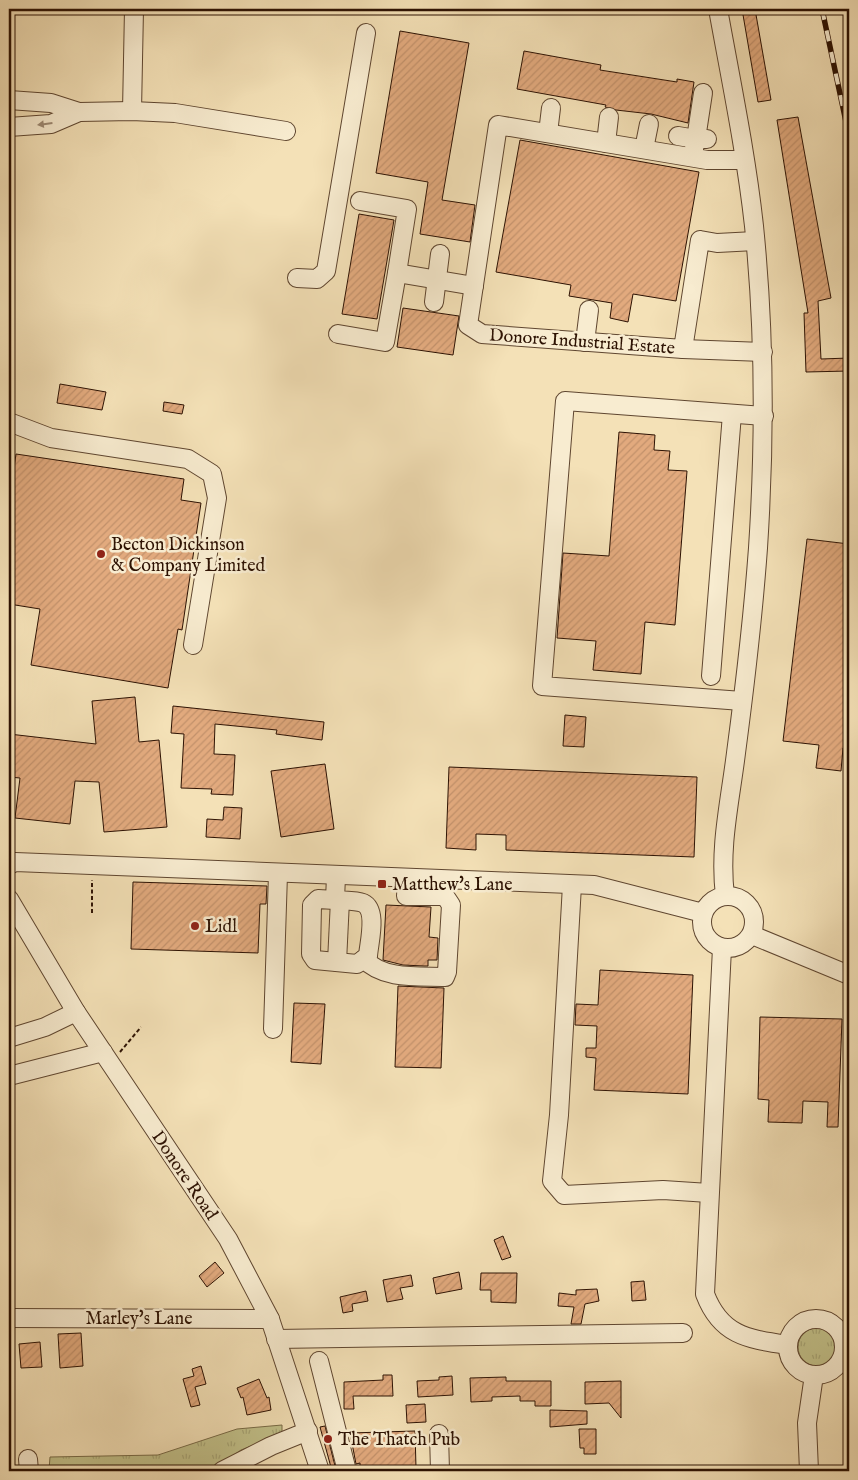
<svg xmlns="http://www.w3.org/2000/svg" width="858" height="1480" viewBox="0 0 858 1480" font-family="'IM FELL English',serif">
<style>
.grass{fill:url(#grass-tufts);stroke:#786a46}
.building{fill:url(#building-hatch);stroke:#2d1203}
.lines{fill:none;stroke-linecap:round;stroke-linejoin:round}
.minor-casing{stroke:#5f4630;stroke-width:20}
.path{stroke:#2d1203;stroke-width:2;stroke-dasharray:4 2.5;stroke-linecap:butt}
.minor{stroke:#f8ecd0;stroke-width:18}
.rail-casing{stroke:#2d1203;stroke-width:5.5}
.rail{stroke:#f8ecd0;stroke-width:4;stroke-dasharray:11;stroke-linecap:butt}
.oneway{fill:#9d8a74}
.poi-dot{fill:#8f2418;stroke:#f8ecd0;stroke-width:2}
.labels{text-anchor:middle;stroke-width:5;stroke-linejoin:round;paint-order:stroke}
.street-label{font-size:18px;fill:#2d1203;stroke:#f8ecd0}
.poi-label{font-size:18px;fill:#2d1203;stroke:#f8ecd0;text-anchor:start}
</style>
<defs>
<pattern id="grass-tufts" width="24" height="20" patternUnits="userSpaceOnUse" patternTransform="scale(1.25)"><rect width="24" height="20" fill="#c2c18a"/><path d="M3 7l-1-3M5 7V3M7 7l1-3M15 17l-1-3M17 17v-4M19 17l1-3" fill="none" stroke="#a7a575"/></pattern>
<pattern id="building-hatch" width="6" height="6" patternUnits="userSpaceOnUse" patternTransform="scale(1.25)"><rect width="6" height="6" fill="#e2aa7e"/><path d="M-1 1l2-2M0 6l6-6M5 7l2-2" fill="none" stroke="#c2916b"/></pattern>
</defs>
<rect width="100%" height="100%" fill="#f4e1b7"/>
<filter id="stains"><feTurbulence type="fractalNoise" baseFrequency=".004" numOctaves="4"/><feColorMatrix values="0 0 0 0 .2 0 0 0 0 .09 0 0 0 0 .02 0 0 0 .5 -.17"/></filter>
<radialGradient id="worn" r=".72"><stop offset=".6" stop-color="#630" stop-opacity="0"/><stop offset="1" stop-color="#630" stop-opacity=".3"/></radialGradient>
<g class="grass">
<circle cx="817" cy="1347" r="19"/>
<path d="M 282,1425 L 282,1434 L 241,1450 L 210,1471 L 36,1471 L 38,1469 L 49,1470 L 50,1457 L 158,1455 L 237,1429 Z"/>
</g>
<g class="building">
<path d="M 742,9 L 755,9 L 771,100 L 758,102 Z"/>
<path d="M 400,31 L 469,43 L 442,200 L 475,205 L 470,242 L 420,234 L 428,182 L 376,173 Z"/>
<path d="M 524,51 L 601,65 L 600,70 L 677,82 L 677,79 L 694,82 L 688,123 L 651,114 L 616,110 L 605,107 L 606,105 L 517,89 Z"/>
<path d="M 798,117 L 831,298 L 818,301 L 821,359 L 849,358 L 849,371 L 806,372 L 804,313 L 808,313 L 777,120 Z"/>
<path d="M 520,140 L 699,172 L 676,301 L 633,294 L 628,322 L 610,318 L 612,303 L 569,296 L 571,285 L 496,272 Z"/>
<path d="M 359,214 L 394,220 L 377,319 L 342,314 Z"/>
<path d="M 403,308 L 459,316 L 453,355 L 397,347 Z"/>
<path d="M 60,384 L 106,392 L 102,410 L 57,403 Z"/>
<path d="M 164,402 L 184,405 L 182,414 L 163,411 Z"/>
<path d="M 619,432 L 655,435 L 654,450 L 670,451 L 668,470 L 687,471 L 675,625 L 645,622 L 641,674 L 593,670 L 596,641 L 557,638 L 563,553 L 609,556 Z"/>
<path d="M 16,454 L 184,479 L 181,500 L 201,503 L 182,630 L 178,629 L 168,688 L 31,665 L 40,609 L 9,604 L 9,502 Z"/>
<path d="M 807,539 L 849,544 L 849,748 L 843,748 L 841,771 L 816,768 L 819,745 L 783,741 Z"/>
<path d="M 135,697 L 139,742 L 159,740 L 167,827 L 104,832 L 99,782 L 75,781 L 70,824 L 15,818 L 20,778 L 9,777 L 9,734 L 96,744 L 92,701 Z"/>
<path d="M 173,706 L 324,722 L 322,740 L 276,734 L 277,730 L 215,724 L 214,754 L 235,755 L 233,795 L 211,794 L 212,789 L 181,788 L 184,734 L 171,733 Z"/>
<path d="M 565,715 L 586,717 L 584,747 L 563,746 Z"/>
<path d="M 325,764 L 334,829 L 281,837 L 271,771 Z"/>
<path d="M 449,767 L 697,777 L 694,857 L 506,850 L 506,835 L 476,834 L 476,850 L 446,848 Z"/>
<path d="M 224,807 L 242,808 L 240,839 L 206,837 L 207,819 L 223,820 Z"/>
<path d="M 133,882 L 267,886 L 266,904 L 260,904 L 258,953 L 131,949 Z"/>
<path d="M 386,905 L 431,907 L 429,937 L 438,938 L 437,960 L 428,960 L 428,966 L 424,966 L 403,965 L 383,960 Z"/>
<path d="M 600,970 L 693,975 L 688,1094 L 594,1090 L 596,1058 L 586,1057 L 586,1048 L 596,1048 L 597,1026 L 575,1025 L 576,1004 L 598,1005 Z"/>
<path d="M 398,986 L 444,988 L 441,1068 L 395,1067 Z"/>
<path d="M 294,1003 L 325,1004 L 321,1064 L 291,1062 Z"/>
<path d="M 760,1017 L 842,1019 L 838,1127 L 827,1127 L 828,1102 L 803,1101 L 802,1123 L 768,1122 L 769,1100 L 758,1099 Z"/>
<path d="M 503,1236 L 511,1257 L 502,1260 L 494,1240 Z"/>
<path d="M 215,1262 L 224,1273 L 207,1287 L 199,1276 Z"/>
<path d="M 459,1272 L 462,1289 L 436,1294 L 433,1278 Z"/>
<path d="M 481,1273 L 517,1273 L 516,1303 L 491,1302 L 491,1290 L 480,1290 Z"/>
<path d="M 411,1275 L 413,1286 L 400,1288 L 403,1299 L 387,1302 L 383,1280 Z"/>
<path d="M 644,1281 L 646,1300 L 632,1301 L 631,1282 Z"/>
<path d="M 597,1289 L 599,1301 L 585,1304 L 581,1324 L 571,1324 L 574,1307 L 558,1306 L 559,1293 L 576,1295 L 576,1290 Z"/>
<path d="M 366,1291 L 368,1301 L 352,1304 L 353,1311 L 343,1313 L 340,1297 Z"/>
<path d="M 81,1333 L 83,1366 L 60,1368 L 58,1334 Z"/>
<path d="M 40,1342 L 42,1367 L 21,1368 L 19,1344 Z"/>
<path d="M 201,1366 L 206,1384 L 195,1387 L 200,1405 L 191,1407 L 183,1379 L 194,1376 L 192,1369 Z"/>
<path d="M 383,1375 L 392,1375 L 393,1396 L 353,1396 L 354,1409 L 344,1409 L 344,1382 L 383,1380 Z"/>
<path d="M 452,1376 L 453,1395 L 418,1397 L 417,1381 L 439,1380 L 439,1377 Z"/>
<path d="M 506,1377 L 506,1381 L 551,1381 L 551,1406 L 535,1406 L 535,1401 L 520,1401 L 520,1396 L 492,1397 L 492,1401 L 471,1402 L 470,1378 Z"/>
<path d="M 259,1379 L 267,1398 L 269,1397 L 271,1410 L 247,1415 L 243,1397 L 241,1398 L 237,1388 Z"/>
<path d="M 621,1381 L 621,1418 L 609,1403 L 585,1404 L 585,1382 Z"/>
<path d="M 425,1404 L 426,1422 L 407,1423 L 406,1405 Z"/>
<path d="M 550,1410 L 587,1411 L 587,1424 L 550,1427 Z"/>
<path d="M 325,1426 L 336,1470 L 332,1471 L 320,1427 Z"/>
<path d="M 579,1429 L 596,1429 L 596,1454 L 584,1454 L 584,1448 L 580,1448 Z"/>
<path d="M 415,1431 L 416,1468 L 410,1468 L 410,1471 L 400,1471 L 400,1468 L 360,1468 L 360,1463 L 356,1464 L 350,1433 Z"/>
</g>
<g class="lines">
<g class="minor-casing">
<g id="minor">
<path d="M 718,9 C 731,81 746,153 754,226 C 765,334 765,440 758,548 C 753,617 745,685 736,753 C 730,802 719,847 725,896"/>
<path d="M 703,93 L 696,139 L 707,139"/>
<path d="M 9,100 L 51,103 L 79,112 L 132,111 L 175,113 L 286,131"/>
<path d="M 132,111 L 134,9"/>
<path d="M 9,127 L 51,124 L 79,112"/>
<path d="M 548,133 L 551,108"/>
<path d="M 678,136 L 696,139 L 694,149"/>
<path d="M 606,143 L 609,117"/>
<path d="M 644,149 L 649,124"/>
<path d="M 744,160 L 707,160 L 498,125 L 468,325 L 482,334 L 683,349 L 700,240 L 717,243 L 755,241"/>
<path d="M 360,201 L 407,209 L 397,273"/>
<path d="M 297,278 L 317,279 L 326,271 L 366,33"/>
<path d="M 434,302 L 440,254"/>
<path d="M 338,334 L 385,342 L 397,273 L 474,286"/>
<path d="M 585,342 L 589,310"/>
<path d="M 683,349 L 763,352"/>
<path d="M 9,422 L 51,438 L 188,459 L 212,474 L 217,498 L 193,645"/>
<path d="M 711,676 L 732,414"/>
<path d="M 742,701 L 542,686 L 565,401 L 764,416"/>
<path d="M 9,865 L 15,862 L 594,885 L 703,913"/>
<path d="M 572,885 L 559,1115 L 552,1181 L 564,1195 L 663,1190 L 709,1193"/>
<circle cx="728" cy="922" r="26"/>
<path d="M 9,899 L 76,1012 L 228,1239 L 270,1319 L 320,1471"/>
<path d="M 335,900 L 318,899 L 312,905 L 311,954 L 315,960 L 357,964 L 368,956 C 369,942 378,910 363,903 C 355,900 343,901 335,900 L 336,876"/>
<path d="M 752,935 L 849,975"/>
<path d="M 722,948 L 705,1294 C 721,1336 748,1339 788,1345"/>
<path d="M 364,959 C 383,980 419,976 445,977 L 447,972 L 451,905 L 445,896 L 406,896 L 407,879"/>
<path d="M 337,962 L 340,900"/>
<path d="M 273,1029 L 278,874"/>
<path d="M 9,1038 L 45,1027 L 76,1012"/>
<path d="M 9,1076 L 103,1052"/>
<path d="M 9,1318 L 270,1319"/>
<circle cx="816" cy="1347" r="28"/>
<path d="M 276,1339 L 683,1333"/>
<path d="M 319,1361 L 347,1471"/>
<path d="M 439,1434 L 440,1471"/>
<path d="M 28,1459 L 29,1471"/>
<path d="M 222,1471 L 271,1446 L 308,1431"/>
<path d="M 809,1471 L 807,1423 L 814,1375"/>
</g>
</g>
<g class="path">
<path d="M 92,913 L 92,880"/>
<path d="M 120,1052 L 141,1027"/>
</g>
<use href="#minor" class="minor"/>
<g class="rail-casing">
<path id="rail" d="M 822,9 L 849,136"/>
</g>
<use href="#rail" class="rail"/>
</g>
<defs><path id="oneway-solid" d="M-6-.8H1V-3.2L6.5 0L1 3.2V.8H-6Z" transform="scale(1.25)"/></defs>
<use class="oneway" href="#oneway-solid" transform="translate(45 124) rotate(173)"/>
<g class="poi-dot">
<circle cx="101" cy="554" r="5"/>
<rect x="377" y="879" width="10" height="10" rx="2.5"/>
<circle cx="195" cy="926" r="5"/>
<circle cx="328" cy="1439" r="5"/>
</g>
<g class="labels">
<g class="street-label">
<text transform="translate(582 341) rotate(4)" y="6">Donore Industrial Estate</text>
<text transform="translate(185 1175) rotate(56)" y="6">Donore Road</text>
<text x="139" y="1324">Marley's Lane</text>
</g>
<g class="poi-label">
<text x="111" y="550">Becton Dickinson<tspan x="111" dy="21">&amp; Company Limited</tspan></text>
<text x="392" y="890">Matthew's Lane</text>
<text x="205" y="932">Lidl</text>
<text x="338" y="1445">The Thatch Pub</text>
</g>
</g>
<rect width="858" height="1480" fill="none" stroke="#f4e1b7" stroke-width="30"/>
<rect x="10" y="10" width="838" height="1460" fill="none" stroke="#2d1203" stroke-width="2.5"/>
<rect x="15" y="15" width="828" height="1450" fill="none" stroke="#2d1203"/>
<rect width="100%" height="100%" filter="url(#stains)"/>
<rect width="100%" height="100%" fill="url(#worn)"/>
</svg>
